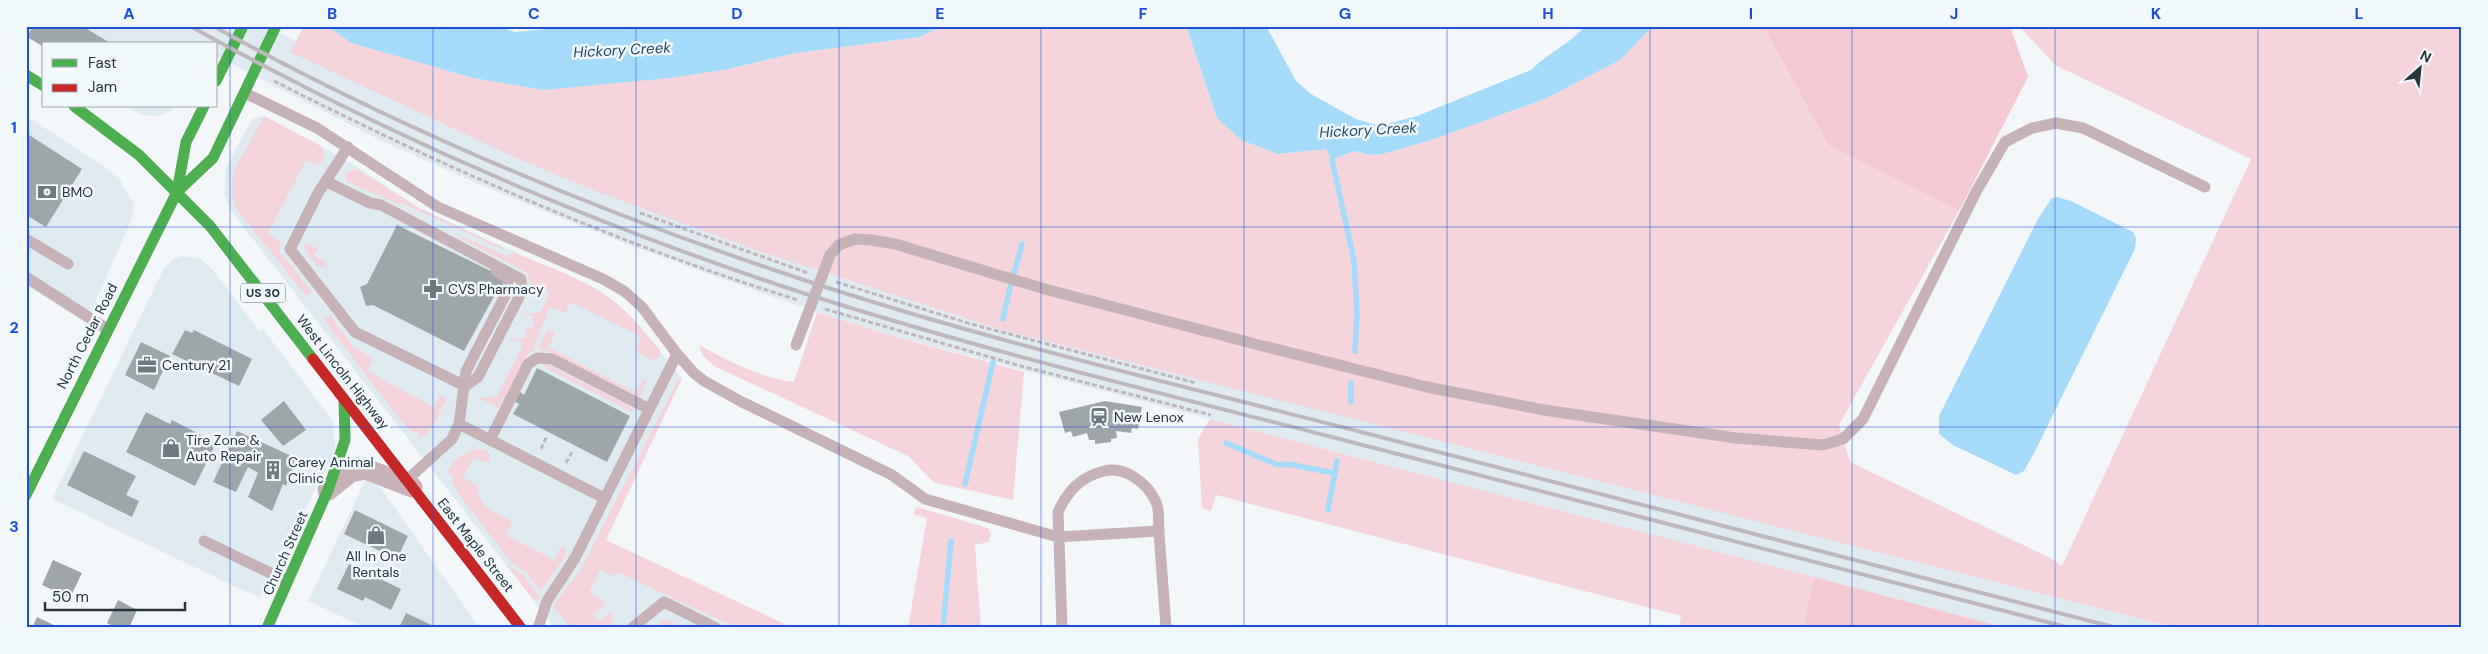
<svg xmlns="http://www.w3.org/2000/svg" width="2488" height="654" viewBox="0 0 2488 654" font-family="'DM Sans',sans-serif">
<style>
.built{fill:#e0ebf1}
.green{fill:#f5d4db}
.forest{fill:#f5c9d2}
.water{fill:#a5dbfa}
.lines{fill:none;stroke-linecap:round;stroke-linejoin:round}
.stream{stroke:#a5dbfa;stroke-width:5.5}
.building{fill:#9fa6aa}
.path{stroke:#c0b6b9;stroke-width:3;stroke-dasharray:5 2.5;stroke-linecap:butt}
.lane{stroke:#c6b2b7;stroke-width:11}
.street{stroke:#c6b2b7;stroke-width:21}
.fast{stroke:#4caf50;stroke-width:11}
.jam{stroke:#c62828;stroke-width:11}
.rail{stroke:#beb8bc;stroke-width:4}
.grid{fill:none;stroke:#1d4ed8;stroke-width:1;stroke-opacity:0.55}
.labels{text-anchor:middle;stroke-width:5;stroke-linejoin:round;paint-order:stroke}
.shield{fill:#f1f8fc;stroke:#636f76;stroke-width:1}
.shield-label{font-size:12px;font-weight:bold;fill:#26343c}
.poi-label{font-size:14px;fill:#26343c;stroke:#f1f8fc;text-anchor:start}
.street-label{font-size:14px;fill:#26343c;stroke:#f1f8fc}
.water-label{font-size:15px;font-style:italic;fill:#1e485f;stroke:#f1f8fc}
.neatline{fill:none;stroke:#1d4ed8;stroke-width:2}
.grid-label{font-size:16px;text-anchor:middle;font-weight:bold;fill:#1d4ed8}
</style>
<rect width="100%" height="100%" fill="#f4f7f9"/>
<g class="built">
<path d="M 26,26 L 268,26 L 297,42 L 1582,473 L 2177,628 L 2006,628 L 886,334 L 790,303 L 623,243 L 483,186 L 386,143 L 216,56 L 216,44 L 44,44 L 44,46 L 26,34 Z"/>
<path d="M 126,106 L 174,106 L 170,111 L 157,116 L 143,115 Z"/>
<path d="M 26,116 L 108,169 L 123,183 L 121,185 L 134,203 L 133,214 L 128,228 L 86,323 L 26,285 Z"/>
<path d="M 264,116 L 343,158 L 419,208 L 598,290 L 616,303 L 641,328 L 682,378 L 606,540 L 599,563 L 737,628 L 555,628 L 231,211 L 224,195 L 226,168 L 252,119 Z"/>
<path d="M 181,256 L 201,259 L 213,270 L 259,331 L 263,329 L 332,420 L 336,450 L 259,598 L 52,499 L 163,270 L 173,259 Z"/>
<path d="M 366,479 L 377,483 L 480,628 L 366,628 L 308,601 Z"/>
</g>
<g class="green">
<path d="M 304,26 L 327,26 L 351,43 L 473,78 L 544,90 L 724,70 L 796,53 L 920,37 L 943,26 L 1186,26 L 1217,118 L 1241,140 L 1278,154 L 1326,149 L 1333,160 L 1354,151 L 1371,155 L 1383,154 L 1431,140 L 1545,99 L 1620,60 L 1653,26 L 1763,26 L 1829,146 L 1959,211 L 1839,425 L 1850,462 L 2052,559 L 2062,566 L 2251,159 L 2055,65 L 2019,26 L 2462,26 L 2462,628 L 2177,628 L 999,329 L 756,250 L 598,192 L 523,161 L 290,52 Z"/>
<path d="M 264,116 L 319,145 C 326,151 325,158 319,166 L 306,160 L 268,233 L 281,243 L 279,251 L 312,292 L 306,296 L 235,207 L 232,193 L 233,172 Z"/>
<path d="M 356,169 L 419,208 L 505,249 L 504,250 L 400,202 L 398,204 L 346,181 L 346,173 Z"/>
<path d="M 449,230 L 509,257 L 512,252 C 546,266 586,279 615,302 C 632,316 646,334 660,350 L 660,356 L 653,360 L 636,352 L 640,336 L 571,302 L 565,313 L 550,307 L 534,346 L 535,350 L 528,354 L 499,408 L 479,398 L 497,396 L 521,349 L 521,340 L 509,341 L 508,339 L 526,338 L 526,327 L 534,327 L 532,315 L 519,315 L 540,312 L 548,297 L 548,291 L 531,288 L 530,279 L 526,272 L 452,234 L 477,244 Z"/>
<path d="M 306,243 L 318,249 L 314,256 L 326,262 L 326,267 L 318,267 L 304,248 Z"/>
<path d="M 817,312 L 886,334 L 1024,372 L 1013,500 L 936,483 C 924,476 919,465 908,456 L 714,366 L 703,356 L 699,345 C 728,361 761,378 794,382 Z"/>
<path d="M 330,315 L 354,348 L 373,358 L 367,371 L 434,407 L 440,396 L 445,397 L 446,400 C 439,414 434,431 420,438 L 418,432 L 413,432 L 406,427 L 324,320 Z"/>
<path d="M 548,329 L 555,333 L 548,347 L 635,392 L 643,380 L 647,380 L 640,397 L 547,351 L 540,350 L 539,346 Z"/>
<path d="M 544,363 L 628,405 L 633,409 L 632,412 L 546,368 Z"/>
<path d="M 682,378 L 606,540 L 793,628 L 737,628 L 619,573 L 613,576 L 600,570 L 589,593 L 604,601 L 605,605 L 593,614 L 599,621 L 611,612 L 613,613 L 611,628 L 571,628 L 554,608 L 555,603 L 581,569 L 678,380 Z"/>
<path d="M 1210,419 L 1814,577 L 1803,628 L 1679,628 L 1681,616 L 1216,495 L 1211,511 L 1202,508 L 1198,439 Z"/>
<path d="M 477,449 L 487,450 L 490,456 L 489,462 L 483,462 L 474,457 L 463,477 L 477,485 C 480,512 494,509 512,522 L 507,536 L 554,560 L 560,548 L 566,548 L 565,556 L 541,591 L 527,573 L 512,563 L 460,496 L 452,482 L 453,475 L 447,474 C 452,459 463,454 477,449 Z"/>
<path d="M 917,507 L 988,528 L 991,534 L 988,542 L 975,545 L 981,628 L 908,628 L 927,518 L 913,514 Z"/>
<path d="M 509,566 L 524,576 L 539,596 L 538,599 L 534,600 L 508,567 Z"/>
<path d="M 665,619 L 686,628 L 652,628 Z"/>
</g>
<g class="forest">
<path d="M 1763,26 L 2010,26 L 2028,77 L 1959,211 L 1829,146 Z"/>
<path d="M 1814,577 L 2006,628 L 1803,628 Z"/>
</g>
<g class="water">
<path d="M 327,26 L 497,26 L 515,32 L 576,26 L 943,26 L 920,37 L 796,53 L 724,70 L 669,78 L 544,90 L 473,78 L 351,43 Z"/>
<path d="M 1186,26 L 1266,26 L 1296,81 L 1311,94 L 1356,119 L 1379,126 L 1417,116 L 1531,70 C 1548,53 1571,43 1585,26 L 1653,26 L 1620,60 L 1545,99 L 1431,140 L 1383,154 L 1371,155 L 1354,151 L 1332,160 L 1326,149 L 1278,154 L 1241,140 L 1217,118 Z"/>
<path d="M 2057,197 L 2071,201 L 2133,232 L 2136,238 L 2135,249 L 2035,451 L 2024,471 L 2016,475 L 1953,445 L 1939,434 L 1939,416 L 2038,219 L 2051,199 Z"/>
</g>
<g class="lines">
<g class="stream">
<path d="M 1332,160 L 1354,260 L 1357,314 L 1355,351"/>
<path d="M 1014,274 L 1022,244"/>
<path d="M 1003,319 L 1010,287"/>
<path d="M 1351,402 L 1351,383"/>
<path d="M 1226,443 L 1278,465 L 1288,464 L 1334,473"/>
<path d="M 965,484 L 993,362"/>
<path d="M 1328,510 L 1337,461"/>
<path d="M 943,628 L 951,541"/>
</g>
</g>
<g class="building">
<path d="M 33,26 L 82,26 L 112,44 L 44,44 L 44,47 L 27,37 Z"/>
<path d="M 26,133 L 82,169 L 46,227 L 26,215 Z"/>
<path d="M 397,225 L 507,279 L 506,290 L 497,291 L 464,351 L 373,305 L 366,306 L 360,287 L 367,284 Z"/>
<path d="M 185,330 L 192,333 L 194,330 L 252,359 L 239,386 L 172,354 Z"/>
<path d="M 141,342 L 170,356 L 154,390 L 125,375 Z"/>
<path d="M 537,368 L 630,416 L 607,462 L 513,414 L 519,404 L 515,402 L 520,392 L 524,395 Z"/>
<path d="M 284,401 L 306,430 L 283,446 L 261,420 Z"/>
<path d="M 1105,401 L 1142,407 L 1138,429 L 1132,428 L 1131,433 L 1116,431 L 1117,438 L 1111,439 L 1111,442 L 1095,444 L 1095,440 L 1089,440 L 1087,433 L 1073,437 L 1071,431 L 1065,433 L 1059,412 Z"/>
<path d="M 146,412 L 170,424 L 172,420 L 216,443 L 195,486 L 126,452 Z"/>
<path d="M 237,431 L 298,459 L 286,486 L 283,484 L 272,511 L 248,497 L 258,473 L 248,467 L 236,492 L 213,482 Z"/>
<path d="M 84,451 L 136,476 L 126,495 L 139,501 L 132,517 L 67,485 Z"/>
<path d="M 355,510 L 408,536 L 397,559 L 344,534 Z"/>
<path d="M 53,560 L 82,573 L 70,598 L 42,585 Z"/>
<path d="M 349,564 L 401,589 L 391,610 L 365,597 L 363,601 L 337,589 Z"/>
<path d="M 118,600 L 137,610 L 129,628 L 116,628 L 107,623 Z"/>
<path d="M 406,613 L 421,620 L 438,628 L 399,628 Z"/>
<path d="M 37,617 L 60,628 L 32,628 Z"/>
</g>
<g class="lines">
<g class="path">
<path d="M 274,81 C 443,167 617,244 798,300"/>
<path d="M 640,213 L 808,273"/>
<path d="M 836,282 L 971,324 L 1196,383"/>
<path d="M 825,309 L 1017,365 L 1211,415"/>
<path d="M 541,449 L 547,436"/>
<path d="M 566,463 L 573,450"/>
</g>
<g class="lane">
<path d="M 245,93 L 317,128 L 438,207 L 603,279 L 624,291 L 642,307 L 677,354 L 694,373 L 704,381 L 742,402 L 892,475 L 925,499 L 1058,537 L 1159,531"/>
<path d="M 348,147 L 318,193 L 290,249 L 355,332 L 465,386"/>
<path d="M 327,182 L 370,203 L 381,205 L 521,279 L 522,290 L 519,297 L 478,377 L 465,386"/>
<path d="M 26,239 L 68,264"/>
<path d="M 26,277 L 107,329"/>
<path d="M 796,345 L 830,255 L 839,245 L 855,239 L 872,240 L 895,244 L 1045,289 L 1255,344 L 1427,387 L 1544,410 L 1736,438 L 1823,445 L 1843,439 L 1863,419 L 1976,192 L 2005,142 L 2032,128 L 2056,123 L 2083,128 L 2205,187"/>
<path d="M 459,424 L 604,498"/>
<path d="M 490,440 L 528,364 L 537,358 L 552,359 L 649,409"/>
<path d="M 407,480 L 452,439 L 459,424 L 466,371 L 508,290 L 508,279 L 496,271"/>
<path d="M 204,541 L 287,581"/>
<path d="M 538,628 L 547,601 L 575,558 L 677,354"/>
<path d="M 632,628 L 664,602 L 716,628"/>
<path d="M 1062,628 L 1058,512 C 1068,490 1081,477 1104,471 C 1126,466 1147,483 1156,502 C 1160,510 1158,523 1159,532 C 1161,564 1164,596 1166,628"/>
</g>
<path class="street" d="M 328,490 L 350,472 L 366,469 L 412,487"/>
<g class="fast">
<path d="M 26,75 L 44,86"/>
<path d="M 216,81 L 243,26"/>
<path d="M 74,106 L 139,155 L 210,226 L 313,359"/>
<path d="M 177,192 L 213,158 L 276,26"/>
<path d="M 26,495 L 177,192 L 186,142 L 204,106"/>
<path d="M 267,628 L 328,490 L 345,440 L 344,399"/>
</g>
<path class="jam" d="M 313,359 L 521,628"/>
<g class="rail">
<path d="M 190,26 C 384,134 589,223 800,292 C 974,348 1152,391 1328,436 C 1575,500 1823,564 2070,628"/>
<path d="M 213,26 C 401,130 600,213 804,280 C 979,338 1159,380 1338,426 C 1598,493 1858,560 2117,628"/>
</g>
</g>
<path class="grid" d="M 230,26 L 230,628M 433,26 L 433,628M 636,26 L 636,628M 839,26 L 839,628M 1041,26 L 1041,628M 1244,26 L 1244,628M 1447,26 L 1447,628M 1650,26 L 1650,628M 1852,26 L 1852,628M 2055,26 L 2055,628M 2258,26 L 2258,628M 26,227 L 2462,227M 26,427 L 2462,427"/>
<defs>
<g id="bank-bare" transform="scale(1.5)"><path d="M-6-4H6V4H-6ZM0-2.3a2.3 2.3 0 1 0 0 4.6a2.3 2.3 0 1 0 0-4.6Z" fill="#6e787e" stroke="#f1f8fc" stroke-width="2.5" paint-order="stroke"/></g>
<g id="pharmacy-bare" transform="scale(1.5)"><path d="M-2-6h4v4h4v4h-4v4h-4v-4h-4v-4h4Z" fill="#6e787e" stroke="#f1f8fc" stroke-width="2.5" paint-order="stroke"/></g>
<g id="office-bare" transform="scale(1.5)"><path d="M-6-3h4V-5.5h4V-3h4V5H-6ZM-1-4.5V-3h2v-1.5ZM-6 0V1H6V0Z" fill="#6e787e" stroke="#f1f8fc" stroke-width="2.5" paint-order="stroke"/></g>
<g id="station-bare" transform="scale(1.5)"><path d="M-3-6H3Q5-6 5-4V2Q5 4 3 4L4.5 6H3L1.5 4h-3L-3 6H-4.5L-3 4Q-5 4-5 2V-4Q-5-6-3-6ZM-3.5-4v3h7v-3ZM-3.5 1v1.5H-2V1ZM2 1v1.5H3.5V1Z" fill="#6e787e" stroke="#f1f8fc" stroke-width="2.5" paint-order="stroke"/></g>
<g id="shop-bare" transform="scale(1.5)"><path d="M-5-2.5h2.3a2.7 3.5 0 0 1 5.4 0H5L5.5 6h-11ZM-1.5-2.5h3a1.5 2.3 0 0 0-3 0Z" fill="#6e787e" stroke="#f1f8fc" stroke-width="2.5" paint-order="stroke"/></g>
<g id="building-bare" transform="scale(1.5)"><path d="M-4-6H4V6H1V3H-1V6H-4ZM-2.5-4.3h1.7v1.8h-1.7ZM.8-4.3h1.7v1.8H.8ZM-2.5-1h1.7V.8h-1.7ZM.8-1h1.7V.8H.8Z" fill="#6e787e" stroke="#f1f8fc" stroke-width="2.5" paint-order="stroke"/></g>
</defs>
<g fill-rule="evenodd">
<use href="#bank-bare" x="47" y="192"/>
<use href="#pharmacy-bare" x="433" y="289"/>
<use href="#office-bare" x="147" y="365"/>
<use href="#station-bare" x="1099" y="417"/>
<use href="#shop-bare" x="171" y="448"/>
<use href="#building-bare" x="273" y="470"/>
<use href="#shop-bare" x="376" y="535"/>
</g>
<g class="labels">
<rect class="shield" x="240.5" y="283.5" width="45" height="19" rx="4"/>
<g class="shield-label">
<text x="263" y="297">US 30</text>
</g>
<g class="poi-label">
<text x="62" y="197">BMO</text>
<text x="448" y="294">CVS Pharmacy</text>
<text x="162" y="370">Century 21</text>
<text x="1114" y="422">New Lenox</text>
<text x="186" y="445">Tire Zone &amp;<tspan x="186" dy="16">Auto Repair</tspan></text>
<text x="288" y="467">Carey Animal<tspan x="288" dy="16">Clinic</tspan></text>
<text x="376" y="561" text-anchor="middle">All In One<tspan x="376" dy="16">Rentals</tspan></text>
</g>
<g class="street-label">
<text transform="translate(87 336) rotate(-63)" y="5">North Cedar Road</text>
<text transform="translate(343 372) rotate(52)" y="5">West Lincoln Highway</text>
<text transform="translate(476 545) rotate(52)" y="5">East Maple Street</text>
<text transform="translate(285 553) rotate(-66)" y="5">Church Street</text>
</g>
<g class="water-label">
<text transform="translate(622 50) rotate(-3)" y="5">Hickory Creek</text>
<text transform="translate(1368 130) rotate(-3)" y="5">Hickory Creek</text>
</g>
</g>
<rect width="2488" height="654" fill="none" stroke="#f1f8fc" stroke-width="55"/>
<rect x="42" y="42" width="175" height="65" fill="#f1f8fc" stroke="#a0aaaf"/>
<rect x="52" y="59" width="25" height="8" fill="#4caf50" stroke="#a0aaaf"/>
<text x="88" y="68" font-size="15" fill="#26343c">Fast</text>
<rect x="52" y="84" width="25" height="8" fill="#c62828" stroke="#a0aaaf"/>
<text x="88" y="92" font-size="15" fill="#26343c">Jam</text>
<g transform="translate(2420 68) rotate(27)" stroke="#f1f8fc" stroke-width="4" paint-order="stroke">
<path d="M0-4L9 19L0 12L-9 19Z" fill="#26343c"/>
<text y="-8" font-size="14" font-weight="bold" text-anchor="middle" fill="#26343c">N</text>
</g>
<path d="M45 602v8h140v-8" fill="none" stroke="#26343c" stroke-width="2.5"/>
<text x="52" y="602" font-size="15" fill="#26343c" stroke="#f1f8fc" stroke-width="4" paint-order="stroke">50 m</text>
<rect x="28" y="28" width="2432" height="598" class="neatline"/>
<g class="grid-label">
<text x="129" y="19">A</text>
<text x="332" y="19">B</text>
<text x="534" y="19">C</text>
<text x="737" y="19">D</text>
<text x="940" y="19">E</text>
<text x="1143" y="19">F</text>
<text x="1345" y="19">G</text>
<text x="1548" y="19">H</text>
<text x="1751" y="19">I</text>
<text x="1954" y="19">J</text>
<text x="2156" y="19">K</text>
<text x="2359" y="19">L</text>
<text x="14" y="133">1</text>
<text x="14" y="333">2</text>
<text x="14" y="532">3</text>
</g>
</svg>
